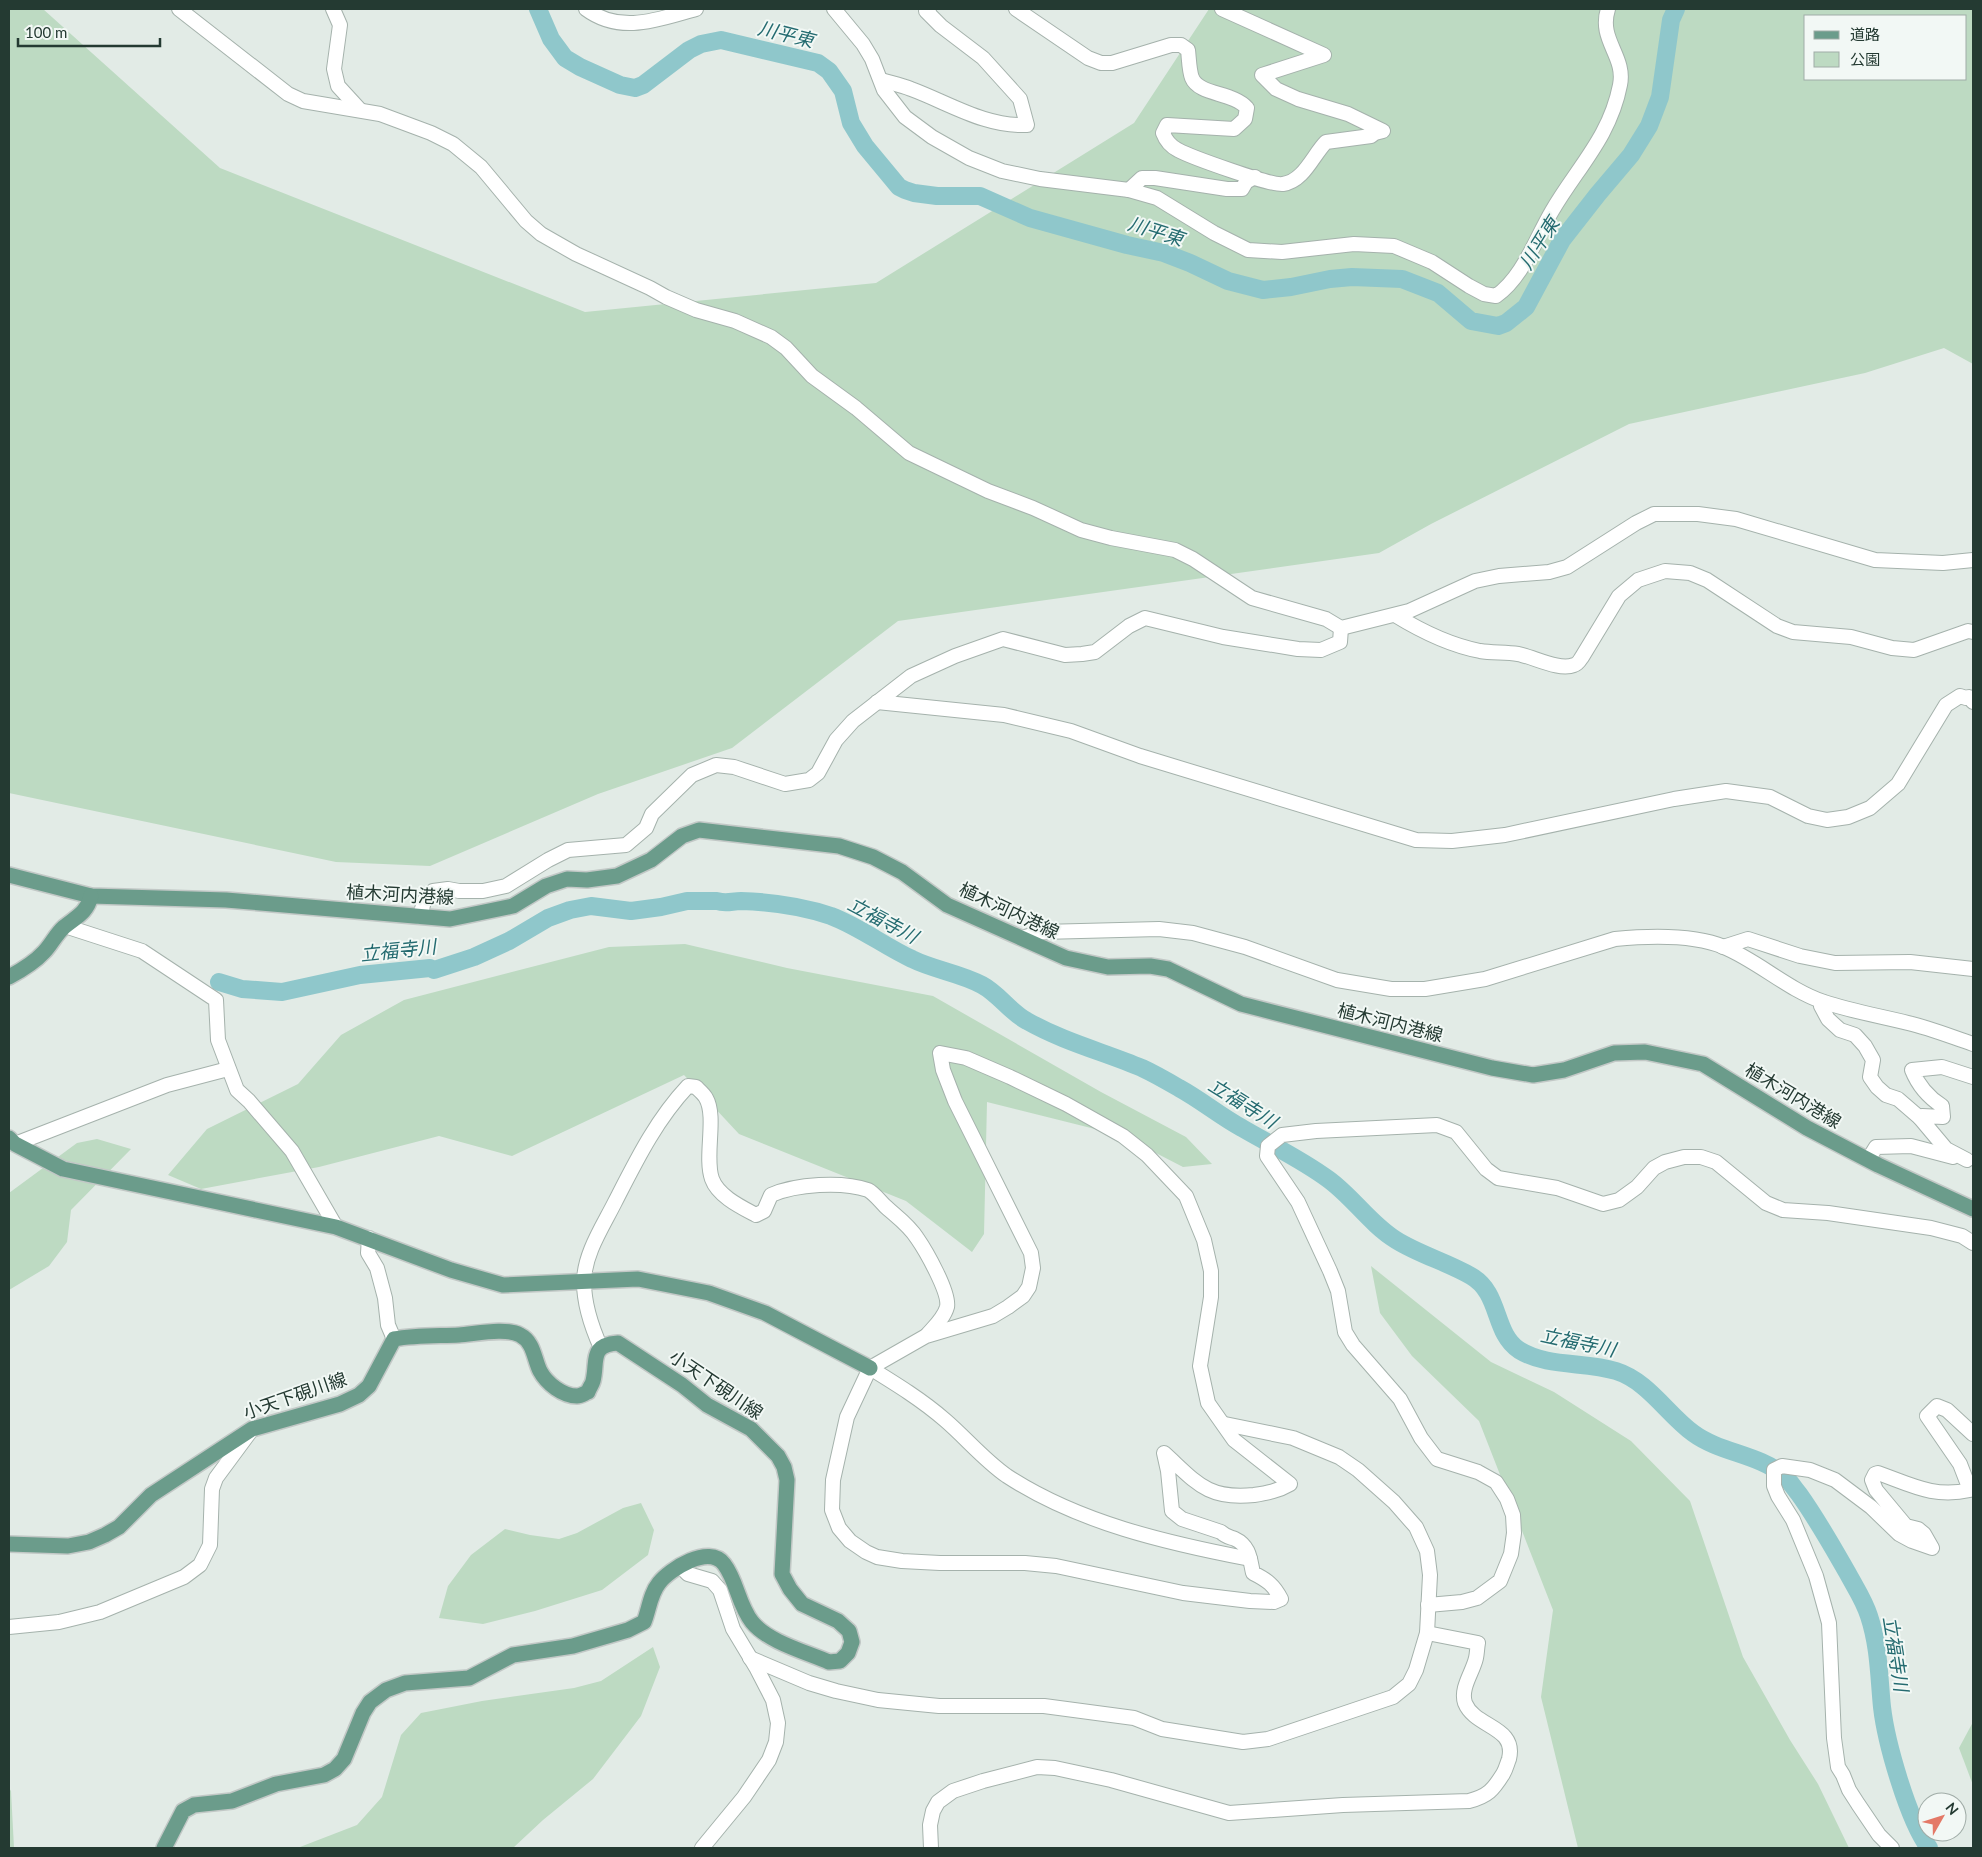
<svg xmlns="http://www.w3.org/2000/svg" width="1982" height="1857" viewBox="0 0 1982 1857" font-family="Lato,'Noto Sans JP',sans-serif">
<style>
.green{fill:#bddac2;fill-rule:evenodd}
.lines{fill:none;stroke-linecap:round;stroke-linejoin:round}
.river{stroke:#8fc7cb;stroke-width:18}
.minor-casing{stroke:#a5b2ac;stroke-width:16}
.major-casing{stroke:#c2c8c6;stroke-width:18}
.minor{stroke:#fff;stroke-width:14}
.major{stroke:#6b9c8b;stroke-width:15}
.labels{text-anchor:middle;stroke-width:4;stroke-linejoin:round;paint-order:stroke}
.street-label{font-size:18px;fill:#243a32;stroke:#f2f8f5}
.water-label{font-size:19px;font-style:italic;fill:#246b70;stroke:#f2f8f5}
</style>
<rect width="100%" height="100%" fill="#e2ebe6"/>
<g class="green">
<path d="M 9,9 L 43,9 L 220,168 L 585,312 L 876,283 L 1134,123 L 1209,9 L 1973,9 L 1973,364 L 1944,348 L 1865,373 L 1629,424 L 1431,524 L 1379,553 L 898,621 L 732,748 L 598,794 L 430,866 L 336,862 L 9,793 ZM 1806,16 L 1966,16 L 1966,79 L 1806,79 Z"/>
<path d="M 685,944 L 787,968 L 933,996 L 1101,1092 L 1186,1137 L 1212,1164 L 1183,1167 L 1123,1136 L 987,1102 L 984,1234 L 972,1252 L 906,1201 L 739,1134 L 684,1075 L 512,1156 L 439,1136 L 319,1167 L 201,1189 L 168,1175 L 207,1129 L 298,1084 L 341,1035 L 404,1000 L 609,947 Z"/>
<path d="M 97,1139 L 131,1149 L 71,1210 L 67,1242 L 49,1266 L 9,1290 L 9,1193 L 77,1143 Z"/>
<path d="M 1371,1266 L 1491,1362 L 1554,1392 L 1631,1441 L 1690,1501 L 1743,1657 L 1790,1740 L 1818,1784 L 1849,1848 L 1578,1848 L 1541,1697 L 1553,1610 L 1479,1421 L 1412,1356 L 1380,1313 Z"/>
<path d="M 641,1503 L 654,1530 L 648,1555 L 602,1590 L 535,1611 L 483,1624 L 439,1618 L 448,1586 L 471,1555 L 505,1529 L 530,1535 L 559,1539 L 577,1533 L 623,1508 Z"/>
<path d="M 653,1647 L 660,1667 L 641,1716 L 593,1779 L 543,1820 L 513,1848 L 288,1848 L 300,1847 L 357,1825 L 382,1797 L 401,1735 L 421,1713 L 482,1701 L 574,1688 L 601,1681 Z"/>
<path d="M 1973,1722 L 1973,1785 L 1959,1748 Z"/>
<path d="M 9,1788 L 11,1791 L 14,1848 L 9,1848 Z"/>
</g>
<g class="lines">
<g class="river">
<path d="M 538,9 L 551,39 L 565,58 L 580,67 L 620,85 L 635,88 L 643,85 L 689,50 L 701,44 L 721,40 L 818,63 L 829,71 L 843,91 L 851,123 L 865,146 L 899,187 L 905,190 L 914,193 L 937,196 L 980,196 L 1030,218 L 1127,245 L 1164,253 L 1190,263 L 1228,281 L 1263,290 L 1291,287 L 1330,279 L 1352,277 L 1402,279 L 1438,293 L 1471,321 L 1498,326 L 1506,323 L 1526,307 L 1562,240 L 1598,194 L 1631,155 L 1649,126 L 1660,97 L 1671,20 L 1676,9"/>
<path d="M 219,982 L 242,989 L 282,992 L 360,975 L 430,968 L 434,970 L 474,957 L 509,941 L 548,918 L 570,910 L 591,906 L 631,911 L 661,907 L 687,901 L 717,901 C 726,904 732,901 741,901 C 772,902 802,906 831,916 C 860,927 884,946 912,959 C 934,970 960,973 982,985 C 999,994 1010,1012 1027,1021 C 1064,1042 1104,1052 1142,1068 C 1155,1074 1167,1081 1179,1088 C 1201,1100 1220,1116 1242,1128 C 1271,1145 1301,1159 1328,1179 C 1353,1197 1370,1224 1396,1240 C 1420,1255 1447,1262 1471,1276 C 1501,1293 1493,1333 1519,1350 C 1548,1368 1585,1361 1616,1371 C 1648,1381 1667,1414 1693,1433 C 1720,1453 1758,1454 1783,1475 C 1789,1480 1794,1488 1799,1494 C 1817,1519 1832,1546 1847,1572 C 1855,1587 1864,1600 1869,1616 C 1879,1646 1879,1677 1882,1707 C 1886,1742 1908,1820 1929,1848"/>
</g>
<g class="minor-casing">
<g id="minor">
<path d="M 179,9 L 288,94 L 303,101 L 380,114 L 431,133 L 453,144 L 481,167 L 526,221 L 541,234 L 576,254 L 650,288 L 666,297 L 696,310 L 735,321 L 771,337 L 786,348 L 812,376 L 856,408 L 909,453 L 988,491 L 1033,508 L 1081,530 L 1111,538 L 1175,550 L 1193,559 L 1252,598 L 1326,619 L 1341,628 L 1409,611 L 1475,581 L 1499,576 L 1549,572 L 1567,567 L 1636,523 L 1654,514 L 1698,514 L 1736,519 L 1875,560 L 1943,563 L 1973,560"/>
<path d="M 333,9 L 340,25 L 334,69 L 338,86 L 360,110"/>
<path d="M 586,9 C 621,35 659,19 696,9"/>
<path d="M 834,9 L 863,44 L 872,59 L 884,90 L 905,117 L 932,137 L 969,158 L 1002,171 L 1040,179 L 1129,190 L 1157,198 L 1214,233 L 1248,250 L 1282,252 L 1354,244 L 1394,246 L 1432,262 L 1469,286 L 1484,294 L 1496,296 C 1523,277 1535,240 1552,211 C 1577,168 1610,137 1620,85 C 1626,56 1598,40 1608,9"/>
<path d="M 1016,9 L 1088,58 L 1101,63 L 1112,63 L 1171,45 L 1181,45 L 1188,50 C 1189,58 1189,70 1192,78 C 1199,95 1233,92 1247,108 L 1245,119 L 1234,129 L 1167,125 L 1163,133 C 1166,141 1170,146 1178,150 C 1191,157 1271,186 1283,184 C 1304,181 1313,155 1326,142 L 1371,136 L 1375,133 L 1383,131 L 1348,114 L 1298,99 L 1276,89 L 1262,75 L 1324,55 L 1222,9"/>
<path d="M 881,80 C 891,83 901,85 911,89 C 949,103 985,127 1027,125 L 1020,99 L 983,58 L 941,26 L 926,11 L 929,9"/>
<path d="M 1129,190 L 1142,178 L 1155,178 L 1227,189 L 1242,189 L 1246,182 L 1255,177"/>
<path d="M 1395,615 C 1421,631 1449,645 1480,651 C 1492,653 1506,652 1518,654 C 1534,657 1559,671 1574,665 C 1578,664 1580,660 1582,657 L 1619,596 L 1638,580 L 1665,571 L 1690,573 L 1707,580 L 1777,626 L 1793,632 L 1851,637 L 1892,648 L 1914,650 L 1968,631 L 1973,632"/>
<path d="M 877,702 L 1004,715 L 1071,731 L 1140,756 L 1416,840 L 1452,841 L 1505,835 L 1674,799 L 1726,791 L 1770,797 L 1808,816 L 1827,820 L 1848,817 L 1870,808 L 1898,784 L 1946,705 L 1960,696 L 1966,698 L 1969,697 L 1973,702"/>
<path d="M 420,917 L 424,901 L 433,891 L 448,889 L 459,891 L 483,891 L 506,886 L 548,860 L 568,850 L 626,845 L 646,828 L 652,814 L 692,775 L 716,765 L 734,767 L 785,784 L 809,780 L 818,773 L 836,740 L 853,721 L 911,676 L 955,656 L 1003,639 L 1065,655 L 1082,654 L 1095,652 L 1129,626 L 1145,618 L 1223,637 L 1298,649 L 1321,650 L 1340,642 L 1341,628"/>
<path d="M 66,925 L 71,928 L 142,951 L 216,1000 L 218,1040 L 237,1090 L 249,1101 L 292,1151 L 336,1227"/>
<path d="M 1022,938 L 1042,932 L 1159,929 L 1193,933 L 1245,947 L 1337,980 L 1391,989 L 1425,989 L 1485,979 L 1615,939 C 1647,936 1693,934 1724,947 C 1758,961 1788,990 1824,1002 C 1851,1011 1880,1016 1908,1023 C 1930,1028 1952,1037 1973,1044"/>
<path d="M 1723,947 L 1748,939 L 1800,956 L 1835,963 L 1910,962 L 1973,969"/>
<path d="M 1823,1002 L 1821,1006 L 1828,1019 L 1840,1030 L 1855,1035 L 1865,1046 L 1873,1060 L 1870,1077 L 1877,1087 L 1886,1095 L 1898,1099 L 1920,1118"/>
<path d="M 940,1053 L 966,1058 L 1010,1077 L 1066,1104 L 1123,1136 L 1147,1155 L 1186,1196 L 1204,1240 L 1211,1271 L 1211,1297 L 1200,1366 L 1208,1403 L 1234,1440 L 1290,1484 C 1278,1491 1267,1493 1254,1495 C 1207,1500 1196,1482 1164,1453 L 1168,1471 L 1172,1511 L 1182,1519 L 1221,1532 C 1226,1537 1230,1537 1235,1539 C 1250,1546 1250,1560 1253,1573 C 1267,1580 1274,1585 1281,1599 L 1274,1602 L 1250,1601 L 1183,1593 L 1056,1566 L 1025,1563 L 940,1563 L 902,1561 L 877,1557 L 866,1552 L 850,1541 L 839,1528 L 832,1510 L 833,1480 L 847,1417 L 870,1368 L 926,1336 L 993,1316 L 1008,1307 L 1023,1296 L 1029,1287 L 1033,1268 L 1031,1253 L 955,1101 L 943,1070 Z"/>
<path d="M 15,1144 L 167,1085 L 228,1069"/>
<path d="M 1868,1160 L 1876,1147 L 1911,1146 L 1953,1157"/>
<path d="M 1967,1160 L 1946,1149 L 1920,1118 L 1922,1116 L 1943,1117 L 1942,1106 C 1928,1097 1918,1085 1912,1070 L 1942,1067 L 1973,1077"/>
<path d="M 369,1238 L 368,1253 L 377,1268 L 385,1298 L 388,1325 L 394,1339"/>
<path d="M 601,1348 C 592,1328 584,1305 584,1282 C 584,1254 603,1226 615,1202 C 636,1161 656,1120 688,1086 L 696,1087 C 699,1090 704,1094 706,1098 C 717,1117 704,1157 712,1179 C 718,1196 741,1207 756,1215 L 764,1211 L 771,1195 C 796,1184 842,1181 868,1190 C 874,1193 880,1201 885,1206 C 896,1216 909,1225 917,1238 C 926,1251 950,1293 947,1307 C 944,1318 934,1327 927,1335"/>
<path d="M 870,1368 C 896,1384 922,1400 945,1420 C 966,1438 984,1460 1007,1476 C 1079,1523 1167,1543 1250,1559"/>
<path d="M 680,1566 L 688,1574 L 712,1581 L 720,1590 L 733,1629 L 757,1669 L 773,1700 L 778,1723 L 776,1742 L 769,1760 L 744,1797 L 702,1848"/>
<path d="M 1428,1605 L 1462,1602 L 1477,1598 L 1500,1581 L 1511,1554 L 1514,1533 L 1513,1515 L 1507,1499 L 1496,1482 L 1478,1472 L 1437,1459 L 1421,1438 L 1400,1399 L 1353,1345 L 1345,1332 L 1338,1291 L 1330,1271 L 1298,1202 L 1267,1156 L 1268,1146 L 1282,1135 L 1316,1131 L 1437,1125 L 1456,1132 L 1486,1169 L 1498,1178 L 1557,1188 L 1603,1204 L 1619,1200 L 1637,1187 L 1654,1168 L 1665,1162 L 1684,1157 L 1701,1157 L 1716,1162 L 1766,1203 L 1783,1210 L 1828,1213 L 1931,1228 L 1962,1236 L 1973,1243"/>
<path d="M 9,1627 L 59,1622 L 100,1612 L 184,1577 L 200,1565 L 210,1545 L 212,1489 L 216,1478 L 250,1432"/>
<path d="M 750,1658 L 809,1683 L 836,1691 L 878,1700 L 939,1706 L 1044,1706 L 1134,1718 L 1162,1729 L 1243,1742 L 1268,1739 L 1393,1697 L 1409,1684 L 1416,1670 L 1427,1633 L 1430,1575 L 1427,1551 L 1416,1527 L 1394,1502 L 1358,1470 L 1339,1457 L 1293,1438 L 1225,1424"/>
<path d="M 931,1848 L 930,1825 L 933,1811 L 938,1802 L 953,1791 L 983,1781 L 1037,1767 L 1055,1768 L 1111,1780 L 1229,1813 L 1343,1805 L 1469,1801 C 1488,1796 1493,1790 1503,1774 C 1506,1769 1507,1764 1509,1759 C 1517,1726 1475,1728 1465,1703 C 1460,1688 1473,1672 1476,1658 C 1477,1654 1477,1648 1478,1643 L 1427,1633"/>
<path d="M 1892,1848 L 1879,1835 L 1858,1804 L 1849,1790 L 1843,1775 L 1838,1767 L 1834,1738 L 1829,1623 L 1816,1576 L 1793,1520 L 1778,1496 L 1774,1486 L 1774,1470 L 1782,1466 L 1810,1470 L 1835,1480 L 1871,1507 L 1899,1534 L 1912,1541 L 1932,1548 L 1924,1534 L 1918,1529 L 1906,1526 L 1876,1490 L 1872,1480 L 1875,1474 L 1878,1473 C 1912,1485 1933,1498 1970,1490 L 1960,1464 L 1927,1416 L 1937,1406 L 1947,1410 L 1973,1434"/>
</g>
</g>
<g class="major-casing">
<g id="major">
<path d="M 9,875 L 91,896 L 226,900 L 450,919 L 513,906 L 546,886 L 567,879 L 587,880 L 617,876 L 651,860 L 682,836 L 699,830 L 839,846 L 873,857 L 902,872 L 947,905 L 1066,958 L 1108,967 L 1150,966 L 1168,969 L 1241,1004 L 1492,1068 L 1533,1075 L 1564,1070 L 1614,1053 L 1645,1052 L 1703,1064 L 1807,1128 L 1878,1165 L 1973,1209"/>
<path d="M 9,977 C 22,970 34,963 44,952 C 51,945 56,934 64,927 C 76,917 87,913 91,896"/>
<path d="M 9,1138 L 15,1144 L 63,1169 L 336,1227 L 451,1270 L 503,1285 L 638,1279 L 709,1293 L 765,1313 L 870,1368"/>
<path d="M 9,1544 L 68,1546 L 89,1542 L 105,1535 L 119,1527 L 151,1495 L 252,1429 L 340,1404 L 359,1395 L 369,1386 L 394,1339 C 416,1335 437,1336 459,1335 C 475,1334 506,1327 520,1335 C 534,1342 534,1359 540,1371 C 547,1384 563,1396 577,1396 C 581,1396 585,1393 588,1392 C 589,1388 592,1385 593,1381 C 598,1361 589,1345 618,1343 L 682,1385 L 707,1405 L 751,1429 L 778,1456 L 784,1467 L 787,1480 L 782,1574 L 790,1589 L 802,1604 L 838,1621 L 849,1631 L 852,1642 L 848,1653 L 840,1661 L 829,1662 C 806,1652 768,1642 752,1622 C 738,1604 737,1581 724,1564 C 709,1544 670,1569 659,1583 C 650,1594 649,1610 644,1622 L 628,1630 L 573,1646 L 513,1655 L 469,1678 L 405,1683 L 386,1690 L 370,1702 L 363,1713 L 344,1759 L 335,1769 L 324,1775 L 276,1784 L 232,1801 L 194,1805 L 183,1811 L 164,1848"/>
</g>
</g>
<use href="#minor" class="minor"/>
<use href="#major" class="major"/>
</g>
<g class="labels">
<g class="street-label">
<text transform="translate(400 895) rotate(3)" y="6">植木河内港線</text>
<text transform="translate(1009 911) rotate(25)" y="6">植木河内港線</text>
<text transform="translate(1390 1023) rotate(14)" y="6">植木河内港線</text>
<text transform="translate(1793 1096) rotate(31)" y="6">植木河内港線</text>
<text transform="translate(716 1385) rotate(34)" y="6">小天下硯川線</text>
<text transform="translate(295 1396) rotate(-19)" y="6">小天下硯川線</text>
</g>
<g class="water-label">
<text transform="translate(786 34) rotate(14)" y="7">川平東</text>
<text transform="translate(1156 231) rotate(17)" y="7">川平東</text>
<text transform="translate(1539 243) rotate(-58)" y="7">川平東</text>
<text transform="translate(883 920) rotate(28)" y="7">立福寺川</text>
<text transform="translate(398 950) rotate(-6)" y="7">立福寺川</text>
<text transform="translate(1243 1103) rotate(32)" y="7">立福寺川</text>
<text transform="translate(1578 1342) rotate(12)" y="7">立福寺川</text>
<text transform="translate(1896 1654) rotate(81)" y="7">立福寺川</text>
</g>
</g>
<rect width="1982" height="1857" fill="none" stroke="#243a32" stroke-width="20"/>
<rect x="1804" y="15" width="162" height="65" fill="#f2f8f5" stroke="#a0aca7"/>
<rect x="1814" y="31" width="25" height="8" fill="#6b9c8b" stroke="#a0aca7"/>
<text x="1850" y="40" font-size="15" fill="#243a32">道路</text>
<rect x="1814" y="52" width="25" height="15" fill="#bddac2" stroke="#a0aca7"/>
<text x="1850" y="65" font-size="15" fill="#243a32">公園</text>
<g transform="translate(1942 1817) rotate(51)"><circle r="24" fill="#f2f8f5" stroke="#a0aca7"/>
<path d="M0-4L9 19L0 12L-9 19Z" fill="#e47967"/>
<text y="-8" font-size="14" font-weight="bold" text-anchor="middle" fill="#243a32">N</text>
</g>
<path d="M18 38v8h142v-8" fill="none" stroke="#243a32" stroke-width="2.5"/>
<text x="25" y="38" font-size="15" fill="#243a32" stroke="#f2f8f5" stroke-width="4" paint-order="stroke">100 m</text>
</svg>
